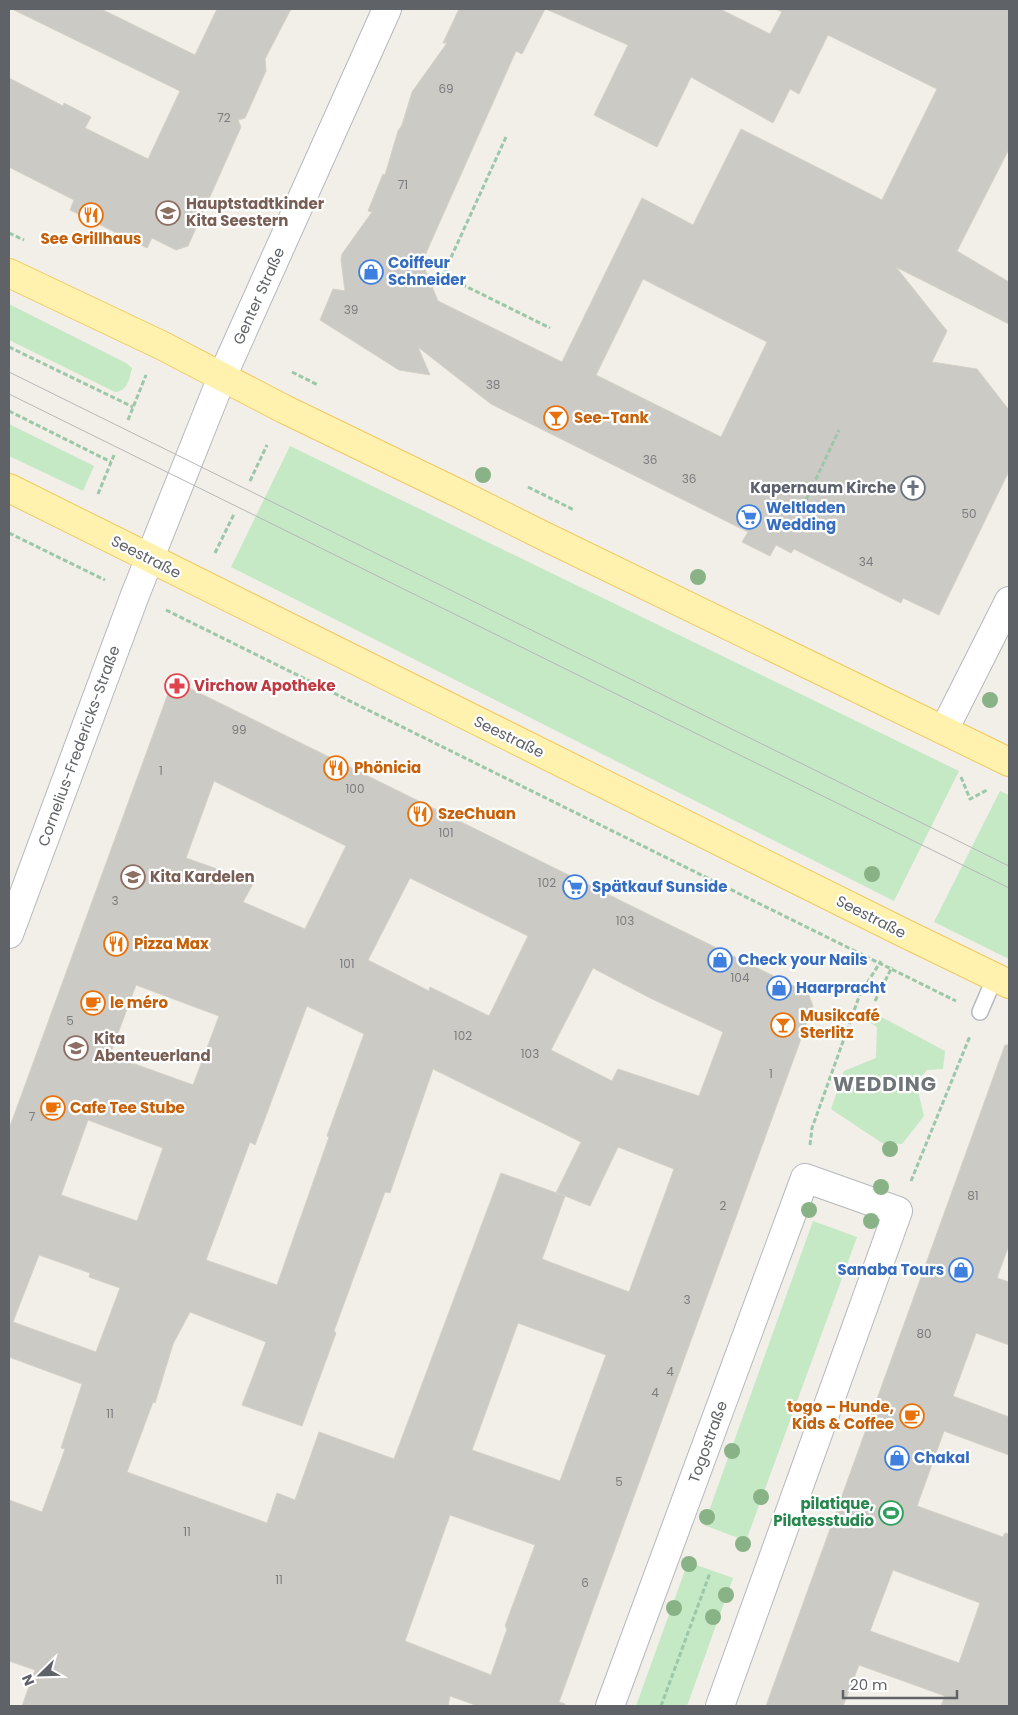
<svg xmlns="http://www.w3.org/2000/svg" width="1018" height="1715" viewBox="0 0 1018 1715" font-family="Poppins,sans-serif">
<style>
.green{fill:#c5e8c5}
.building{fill:#cccac5;stroke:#d6d1c6;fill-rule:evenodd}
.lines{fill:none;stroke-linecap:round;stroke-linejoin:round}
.lane-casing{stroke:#b5b8bc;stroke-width:18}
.street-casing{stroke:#b5b8bc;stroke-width:30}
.primary-casing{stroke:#f2c960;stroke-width:30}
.path{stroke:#9cc7a9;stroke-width:3;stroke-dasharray:5 2.5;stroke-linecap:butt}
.lane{stroke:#fff;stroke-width:15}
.street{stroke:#fff;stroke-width:28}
.primary{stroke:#fff2af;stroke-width:28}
.tram{stroke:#b6b7b8;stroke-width:1}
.tree{fill:#89b387}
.labels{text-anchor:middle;stroke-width:4.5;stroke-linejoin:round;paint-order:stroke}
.number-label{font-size:12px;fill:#7a7d7f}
.education-label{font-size:15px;font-weight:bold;fill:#785e54;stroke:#fff;text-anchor:start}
.food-label{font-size:15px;font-weight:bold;fill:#c56008;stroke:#fff;text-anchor:start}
.shop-label{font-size:15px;font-weight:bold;fill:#366cbe;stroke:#fff;text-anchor:start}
.street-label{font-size:15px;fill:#5f6368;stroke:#fff}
.worship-label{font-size:15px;font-weight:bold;fill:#5b616d;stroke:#fff;text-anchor:end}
.health-label{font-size:15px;font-weight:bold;fill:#be3a42;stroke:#fff;text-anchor:start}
.leisure-label{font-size:15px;font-weight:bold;fill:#27864d;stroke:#fff;text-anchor:end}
.district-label{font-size:20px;font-weight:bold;letter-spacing:1px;fill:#70757a;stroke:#fff}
</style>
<rect width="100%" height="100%" fill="#f1efe8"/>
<g class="green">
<path d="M 9,304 L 126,363 L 132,368 C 129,379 128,391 115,392 L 9,340 Z"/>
<path d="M 9,424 L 94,466 L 83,491 L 9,456 Z"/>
<path d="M 290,446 L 959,771 L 894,901 L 231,567 Z"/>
<path d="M 1000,791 L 1009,795 L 1009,959 L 934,922 Z"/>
<path d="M 876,1014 L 945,1051 L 943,1069 L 927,1070 L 916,1082 L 924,1116 L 902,1144 L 882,1143 L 831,1109 L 844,1071 L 876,1058 L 877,1027 L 869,1022 Z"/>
<path d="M 813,1221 L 857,1237 L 746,1541 L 704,1525 Z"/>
<path d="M 688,1562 L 733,1578 L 687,1706 L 636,1706 Z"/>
</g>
<g class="building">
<path d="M 12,9 L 101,9 L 195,55 L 217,9 L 291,9 L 265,59 L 266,71 L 245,118 L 238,120 L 241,127 L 188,246 L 176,250 L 152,238 L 147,248 L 70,210 L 74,200 L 9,167 L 9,78 L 63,106 L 64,103 L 91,117 L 85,128 L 148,159 L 180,91 Z"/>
<path d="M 459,9 L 545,9 L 522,54 L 516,51 L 422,262 L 438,301 L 562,362 L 642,198 L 693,225 L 741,129 L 882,200 L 937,89 L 828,35 L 799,94 L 790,89 L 773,123 L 691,77 L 657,147 L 594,115 L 628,45 L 546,9 L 720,9 L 770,34 L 782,12 L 776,9 L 1009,9 L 1009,149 L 957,251 L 1009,282 L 1009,324 L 896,267 L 947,331 L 932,362 L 977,369 L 1009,410 L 1009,471 L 939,615 L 903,598 L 901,603 L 794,549 L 791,553 L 776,545 L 770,556 L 742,542 L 748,532 L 491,404 L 418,347 L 430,375 L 399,370 L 320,320 L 333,289 L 345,291 L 341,260 L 342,254 L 372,212 L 368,211 L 383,174 L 385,175 L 398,131 L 402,125 L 412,92 L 447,43 L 443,43 ZM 643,279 L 767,342 L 721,437 L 596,375 Z"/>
<path d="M 173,680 L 808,993 L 813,1006 L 559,1702 L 565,1704 L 564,1706 L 478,1706 L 450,1696 L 448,1706 L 22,1706 L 35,1670 L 9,1661 L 9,1500 L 42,1512 L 65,1449 L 61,1448 L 82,1384 L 9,1357 L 9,1129 ZM 214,781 L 346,846 L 305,929 L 243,902 L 254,882 L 186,858 ZM 410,878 L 528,936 L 489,1016 L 430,987 L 429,991 L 368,960 ZM 593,968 L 652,999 L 723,1032 L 699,1096 L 618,1069 L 612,1081 L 551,1050 ZM 136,985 L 219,1016 L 193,1085 L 110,1055 ZM 307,1006 L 364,1034 L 327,1136 L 329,1137 L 277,1285 L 206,1260 L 250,1142 L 255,1145 ZM 433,1069 L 581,1142 L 556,1193 L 565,1196 L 501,1173 L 394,1459 L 319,1432 L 295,1500 L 277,1493 L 267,1523 L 127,1472 L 153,1402 L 155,1403 L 173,1344 L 190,1312 L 266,1342 L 242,1405 L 302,1426 L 336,1333 L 334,1331 L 385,1192 L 390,1193 ZM 88,1120 L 163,1148 L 137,1221 L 61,1195 ZM 618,1147 L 674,1169 L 629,1292 L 542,1259 L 565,1196 L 590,1206 ZM 39,1255 L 90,1273 L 89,1277 L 120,1288 L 96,1352 L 13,1322 ZM 518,1323 L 606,1355 L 560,1481 L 472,1450 ZM 450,1515 L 535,1545 L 505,1626 L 507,1629 L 491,1675 L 405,1641 Z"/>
<path d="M 1005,1045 L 1009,1045 L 1009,1245 L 997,1278 L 1009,1282 L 1009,1345 L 976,1333 L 953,1396 L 1009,1417 L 1009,1455 L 944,1431 L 917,1506 L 1003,1537 L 1005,1533 L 1009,1534 L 1009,1706 L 941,1706 L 945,1696 L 859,1665 L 843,1706 L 766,1706 ZM 893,1570 L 980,1603 L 959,1663 L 870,1631 Z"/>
</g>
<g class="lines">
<g class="lane-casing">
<path id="lane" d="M 980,1012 L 995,977"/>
</g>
<g class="street-casing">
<g id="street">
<path d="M 944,730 L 1009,601"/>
<path d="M 9,934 L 135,595 L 222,377 L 387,9"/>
<path d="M 610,1706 L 805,1178 L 898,1211 L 720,1706"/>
</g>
</g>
<g class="primary-casing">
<g id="primary">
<path d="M 9,273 L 161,345 L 284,409 L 464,496 L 544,536 L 1009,762"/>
<path d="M 9,488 L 904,933 L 1009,984"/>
</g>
</g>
<g class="path">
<path d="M 506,137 L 443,275 L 550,328"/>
<path d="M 9,233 L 24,240"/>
<path d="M 9,347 L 133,407"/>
<path d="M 292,372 L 318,385"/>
<path d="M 9,411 L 111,462"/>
<path d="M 128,420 L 146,375"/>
<path d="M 250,481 L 267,445"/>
<path d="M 528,487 L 574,510"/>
<path d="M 98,494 L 114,455"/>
<path d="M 806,500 L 839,430"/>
<path d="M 9,533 L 105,580"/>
<path d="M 215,553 L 234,514"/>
<path d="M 166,610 L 956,1001"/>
<path d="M 961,777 L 970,799 L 987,790"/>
<path d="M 875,1001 L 892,967"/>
<path d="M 810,1145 L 812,1128 L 860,994 L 881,961"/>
<path d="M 911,1181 L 970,1036"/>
<path d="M 661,1706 L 710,1573"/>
</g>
<use href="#lane" class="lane"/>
<use href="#street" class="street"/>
<use href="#primary" class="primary"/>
<g class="tram">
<path d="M 9,372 L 1009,866"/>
<path d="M 9,394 L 1009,888"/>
</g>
</g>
<g class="tree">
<circle cx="483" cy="475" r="8"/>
<circle cx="698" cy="577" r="8"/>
<circle cx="990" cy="700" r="8"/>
<circle cx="872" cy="874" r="8"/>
<circle cx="890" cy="1149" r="8"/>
<circle cx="881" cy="1187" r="8"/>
<circle cx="809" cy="1210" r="8"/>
<circle cx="871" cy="1221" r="8"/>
<circle cx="732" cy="1451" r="8"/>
<circle cx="761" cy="1497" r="8"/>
<circle cx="707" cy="1517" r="8"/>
<circle cx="743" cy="1544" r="8"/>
<circle cx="689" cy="1564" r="8"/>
<circle cx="726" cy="1595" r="8"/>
<circle cx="674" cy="1608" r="8"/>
<circle cx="713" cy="1617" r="8"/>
</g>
<defs>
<g id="school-ring" transform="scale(1.25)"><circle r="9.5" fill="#fff" stroke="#8d6e63" stroke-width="1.5"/><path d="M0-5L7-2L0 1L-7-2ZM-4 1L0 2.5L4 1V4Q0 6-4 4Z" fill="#8d6e63"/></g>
<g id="restaurant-ring" transform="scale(1.25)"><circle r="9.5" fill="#fff" stroke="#e8710a" stroke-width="1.5"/><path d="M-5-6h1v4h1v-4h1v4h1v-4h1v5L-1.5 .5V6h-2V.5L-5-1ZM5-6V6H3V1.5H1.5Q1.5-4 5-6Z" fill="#e8710a"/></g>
<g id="shop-ring" transform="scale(1.25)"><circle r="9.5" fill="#fff" stroke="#3f7fe0" stroke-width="1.5"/><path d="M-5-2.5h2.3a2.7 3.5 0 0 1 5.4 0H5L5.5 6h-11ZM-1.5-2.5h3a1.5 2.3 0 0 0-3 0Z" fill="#3f7fe0"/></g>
<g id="bar-ring" transform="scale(1.25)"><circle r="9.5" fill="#fff" stroke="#e8710a" stroke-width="1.5"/><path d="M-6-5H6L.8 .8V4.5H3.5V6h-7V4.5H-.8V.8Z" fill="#e8710a"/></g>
<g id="church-ring" transform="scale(1.25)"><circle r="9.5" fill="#fff" stroke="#6b7280" stroke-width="1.5"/><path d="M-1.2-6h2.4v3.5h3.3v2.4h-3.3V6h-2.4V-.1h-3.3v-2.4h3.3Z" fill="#6b7280"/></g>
<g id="supermarket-ring" transform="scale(1.25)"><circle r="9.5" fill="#fff" stroke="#3f7fe0" stroke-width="1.5"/><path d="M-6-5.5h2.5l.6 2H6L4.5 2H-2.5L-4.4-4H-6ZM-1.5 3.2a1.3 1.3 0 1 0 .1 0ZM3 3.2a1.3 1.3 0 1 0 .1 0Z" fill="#3f7fe0"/></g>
<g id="pharmacy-ring" transform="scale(1.25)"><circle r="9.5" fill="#fff" stroke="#e0444e" stroke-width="1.5"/><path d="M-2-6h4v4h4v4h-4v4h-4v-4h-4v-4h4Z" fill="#e0444e"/></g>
<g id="cafe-ring" transform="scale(1.25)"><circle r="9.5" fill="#fff" stroke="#e8710a" stroke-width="1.5"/><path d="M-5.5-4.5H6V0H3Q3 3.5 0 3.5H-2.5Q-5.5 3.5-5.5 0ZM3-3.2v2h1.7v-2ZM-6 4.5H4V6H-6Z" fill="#e8710a"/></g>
<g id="stadium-ring" transform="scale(1.25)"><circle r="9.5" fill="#fff" stroke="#2e9e5b" stroke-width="1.5"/><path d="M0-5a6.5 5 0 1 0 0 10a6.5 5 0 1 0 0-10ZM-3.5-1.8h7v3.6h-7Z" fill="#2e9e5b"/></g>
</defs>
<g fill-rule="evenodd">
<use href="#school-ring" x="168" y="213"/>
<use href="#restaurant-ring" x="91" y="215"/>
<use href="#shop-ring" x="371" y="272"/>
<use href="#bar-ring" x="556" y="418"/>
<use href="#church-ring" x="913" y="488"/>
<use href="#supermarket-ring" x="749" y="517"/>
<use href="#pharmacy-ring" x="177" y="686"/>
<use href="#restaurant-ring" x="336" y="768"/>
<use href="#restaurant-ring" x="420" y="814"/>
<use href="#school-ring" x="133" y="877"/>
<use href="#supermarket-ring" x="575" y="887"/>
<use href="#restaurant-ring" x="116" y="944"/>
<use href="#shop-ring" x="720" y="960"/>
<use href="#shop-ring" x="779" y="988"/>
<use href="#cafe-ring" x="93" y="1003"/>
<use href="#bar-ring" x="783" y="1025"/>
<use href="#school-ring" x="76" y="1048"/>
<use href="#cafe-ring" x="53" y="1108"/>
<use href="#shop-ring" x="961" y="1270"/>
<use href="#cafe-ring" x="912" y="1416"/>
<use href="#shop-ring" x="897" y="1458"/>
<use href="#stadium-ring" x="891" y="1513"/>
</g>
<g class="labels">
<g class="number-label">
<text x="446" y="93">69</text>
<text x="224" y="122">72</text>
<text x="403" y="189">71</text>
<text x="351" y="314">39</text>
<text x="493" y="389">38</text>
<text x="650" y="464">36</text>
<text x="689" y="483">36</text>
<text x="969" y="518">50</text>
<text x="866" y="566">34</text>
<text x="239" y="734">99</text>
<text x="161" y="775">1</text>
<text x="355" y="793">100</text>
<text x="446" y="837">101</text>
<text x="547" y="887">102</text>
<text x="115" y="905">3</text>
<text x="625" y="925">103</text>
<text x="347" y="968">101</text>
<text x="740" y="982">104</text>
<text x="70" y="1025">5</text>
<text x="463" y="1040">102</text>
<text x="530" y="1058">103</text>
<text x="771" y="1078">1</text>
<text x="32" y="1121">7</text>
<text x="973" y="1200">81</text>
<text x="723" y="1210">2</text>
<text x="687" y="1304">3</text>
<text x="924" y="1338">80</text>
<text x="670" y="1376">4</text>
<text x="655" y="1397">4</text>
<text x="110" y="1418">11</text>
<text x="619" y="1486">5</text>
<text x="187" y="1536">11</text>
<text x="279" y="1584">11</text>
<text x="585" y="1587">6</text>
</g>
<g class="education-label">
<text x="186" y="209">Hauptstadtkinder<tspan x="186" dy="17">Kita Seestern</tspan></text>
<text x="150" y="882">Kita Kardelen</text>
<text x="94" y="1044">Kita<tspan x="94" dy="17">Abenteuerland</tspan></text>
</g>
<g class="food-label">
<text x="91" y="244" text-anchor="middle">See Grillhaus</text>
<text x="574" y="423">See-Tank</text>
<text x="354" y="773">Phönicia</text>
<text x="438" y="819">SzeChuan</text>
<text x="134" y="949">Pizza Max</text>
<text x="110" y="1008">le méro</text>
<text x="800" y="1021">Musikcafé<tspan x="800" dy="17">Sterlitz</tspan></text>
<text x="70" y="1113">Cafe Tee Stube</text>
<text x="894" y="1412" text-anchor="end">togo – Hunde,<tspan x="894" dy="17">Kids &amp; Coffee</tspan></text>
</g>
<g class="shop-label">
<text x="388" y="268">Coiffeur<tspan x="388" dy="17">Schneider</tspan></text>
<text x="766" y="513">Weltladen<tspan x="766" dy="17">Wedding</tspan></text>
<text x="592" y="892">Spätkauf Sunside</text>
<text x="738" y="965">Check your Nails</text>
<text x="796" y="993">Haarpracht</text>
<text x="944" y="1275" text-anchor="end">Sanaba Tours</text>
<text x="914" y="1463">Chakal</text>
</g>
<g class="street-label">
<text transform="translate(259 296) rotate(-66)" y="5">Genter Straße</text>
<text transform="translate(146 557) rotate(27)" y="5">Seestraße</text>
<text transform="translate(509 737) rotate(26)" y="5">Seestraße</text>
<text transform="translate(79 746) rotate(-70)" y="5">Cornelius-Fredericks-Straße</text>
<text transform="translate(871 917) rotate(27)" y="5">Seestraße</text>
<text transform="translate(708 1442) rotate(-70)" y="5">Togostraße</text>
</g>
<g class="worship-label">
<text x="896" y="493">Kapernaum Kirche</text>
</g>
<g class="health-label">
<text x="194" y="691">Virchow Apotheke</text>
</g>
<g class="leisure-label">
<text x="874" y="1509">pilatique,<tspan x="874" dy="17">Pilatesstudio</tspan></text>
</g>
<g class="district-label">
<text x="885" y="1091">WEDDING</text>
</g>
</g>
<rect width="1018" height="1715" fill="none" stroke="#5f6368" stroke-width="20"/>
<g transform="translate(40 1675) rotate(247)" stroke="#ffffff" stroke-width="4" paint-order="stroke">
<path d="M0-4L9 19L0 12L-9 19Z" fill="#5f6368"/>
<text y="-8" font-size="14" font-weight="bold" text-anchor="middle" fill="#5f6368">N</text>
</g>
<path d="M843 1690v8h114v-8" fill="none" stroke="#5f6368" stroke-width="2.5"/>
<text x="850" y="1690" font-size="15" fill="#5f6368" stroke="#ffffff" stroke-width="4" paint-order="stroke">20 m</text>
</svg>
